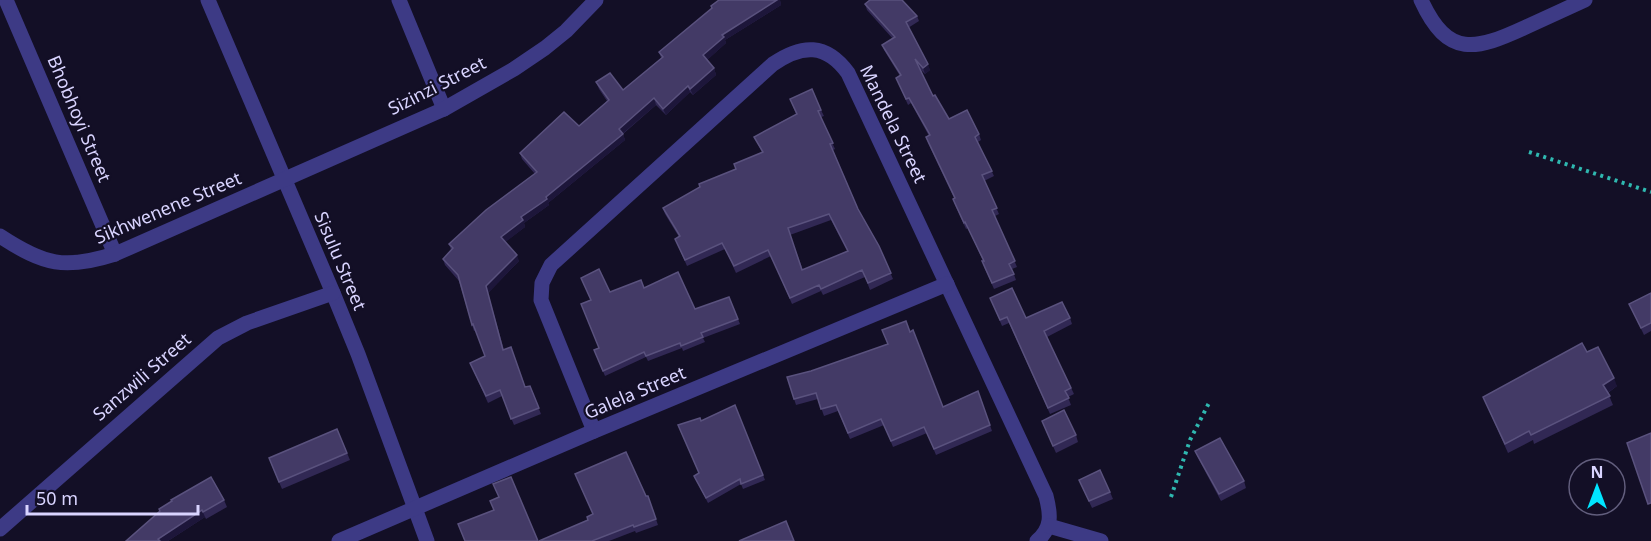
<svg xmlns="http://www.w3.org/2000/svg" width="1651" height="541" viewBox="0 0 1651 541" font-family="'Noto Sans',sans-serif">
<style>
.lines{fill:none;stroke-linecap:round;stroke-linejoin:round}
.path{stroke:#2fb8b0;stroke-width:4;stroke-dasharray:3 4.5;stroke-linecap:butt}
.minor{stroke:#3d3a85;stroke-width:15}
.wall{fill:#312854;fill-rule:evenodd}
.shaded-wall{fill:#1d163a}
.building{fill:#433a66;stroke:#5a527e;stroke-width:1.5;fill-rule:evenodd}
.labels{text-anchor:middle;stroke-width:4.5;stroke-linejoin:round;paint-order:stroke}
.street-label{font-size:18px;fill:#d9d4ff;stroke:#130f26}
</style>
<rect width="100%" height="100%" fill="#130f26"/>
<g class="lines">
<g class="path">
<path d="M 1529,152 L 1651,192"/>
<path d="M 1171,497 L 1190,440 L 1210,401"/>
</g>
<g class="minor">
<path d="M 6,0 L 115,254"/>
<path d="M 208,0 L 333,293 L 358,354 L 427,541"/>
<path d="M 399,0 L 444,109"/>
<path d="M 1421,0 C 1448,59 1476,50 1526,27 C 1546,18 1565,9 1585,0"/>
<path d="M 0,236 C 44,265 65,270 115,254 L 444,109 L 514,69 L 545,48 L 566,31 L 596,0"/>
<path d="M 594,431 L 541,300 L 542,283 L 551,265 L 773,64 C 802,44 826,43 848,73 L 1046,496 C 1051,515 1052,528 1037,541"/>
<path d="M 1049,526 L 1101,541"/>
<path d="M 0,529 L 218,338 L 247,323 L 333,293"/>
<path d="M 339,541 L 594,431 L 947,284"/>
</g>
</g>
<g class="wall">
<path d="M 719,0 L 780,0 L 781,5 L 725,40 L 726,43 L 707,60 L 714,68 L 716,75 L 693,95 L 690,92 L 666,115 L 656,105 L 623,134 L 625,140 L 548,203 L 549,205 L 524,223 L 525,227 L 505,242 L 519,261 L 488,293 L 504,350 L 525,387 L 530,386 L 541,414 L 514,425 L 502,396 L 488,403 L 470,363 L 485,356 L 476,330 L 474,331 L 472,325 L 459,281 L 445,265 L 443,259 L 451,250 L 449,244 L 535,174 L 522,159 L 520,153 L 579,126 L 607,101 L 599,89 L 596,82 L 623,90 L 661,58 L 659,52 L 712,9 L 711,6 Z"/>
<path d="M 865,4 L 917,16 L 919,21 L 908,28 L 930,70 L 925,74 L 918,67 L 933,96 L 949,119 L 979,134 L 981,140 L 978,142 L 994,176 L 984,181 L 999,214 L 995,216 L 1017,267 L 1012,269 L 1016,280 L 994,289 L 984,267 L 983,261 L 968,228 L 966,229 L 955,205 L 953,199 L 954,198 L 928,143 L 926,137 L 929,136 L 911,103 L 908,105 L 896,78 L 900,76 L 884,50 L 882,45 L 893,39 L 867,10 Z"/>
<path d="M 790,99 L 821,110 L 824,116 L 821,117 L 835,149 L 833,150 L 858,209 L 879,246 L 893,279 L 870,290 L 865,277 L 823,295 L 821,291 L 792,304 L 771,256 L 736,273 L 725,249 L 687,266 L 675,239 L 679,237 L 665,214 L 663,208 L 736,169 L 762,152 L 754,137 L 796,114 ZM 831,220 L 847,251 L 803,270 L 790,235 Z"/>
<path d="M 644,288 L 695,309 L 729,297 L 740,324 L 703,338 L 705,342 L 683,351 L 682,348 L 648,361 L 646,357 L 605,376 L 594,350 L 598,348 L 610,292 Z"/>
<path d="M 1651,293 L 1651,331 L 1644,335 L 1629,304 Z"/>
<path d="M 990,298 L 1026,318 L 1070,318 L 1072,324 L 1047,337 L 1074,394 L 1068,397 L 1071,405 L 1050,414 L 1009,323 L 1002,326 Z"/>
<path d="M 1587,352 L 1617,386 L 1608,393 L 1613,405 L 1534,444 L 1533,440 L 1508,453 L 1483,397 Z"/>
<path d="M 787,377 L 943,407 L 978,391 L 992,431 L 936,455 L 927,433 L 893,447 L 884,425 L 850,439 L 838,411 L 824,416 L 818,399 L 796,405 Z"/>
<path d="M 735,405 L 765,480 L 743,489 L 741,484 L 708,503 L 694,476 L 699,474 L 701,421 Z"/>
<path d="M 1042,421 L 1076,435 L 1078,442 L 1056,453 Z"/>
<path d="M 1195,451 L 1244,481 L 1246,488 L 1221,501 L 1198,458 Z"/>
<path d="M 347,453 L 350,460 L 282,489 L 271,464 Z"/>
<path d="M 1079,480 L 1110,492 L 1113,499 L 1092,508 Z"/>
<path d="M 648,496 L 658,525 L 636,533 L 635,531 L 609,541 L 539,541 Z"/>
<path d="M 224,500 L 227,507 L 206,519 L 205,517 L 168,541 L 126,541 Z"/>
</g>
<g class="shaded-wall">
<path d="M 777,0 L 780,0 L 781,5 L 725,40 L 726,43 L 705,62 L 703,55 L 722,35 Z"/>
<path d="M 928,64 L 930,70 L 925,74 L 923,68 Z"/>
<path d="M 714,68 L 716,75 L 693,95 L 690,89 Z"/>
<path d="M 688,86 L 690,92 L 666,115 L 663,109 Z"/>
<path d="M 654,98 L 656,105 L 621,135 L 619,129 Z"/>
<path d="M 623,134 L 625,140 L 548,203 L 549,205 L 524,223 L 525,227 L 503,244 L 501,237 L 521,217 Z"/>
<path d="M 517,255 L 519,261 L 488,293 L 505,356 L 486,286 Z"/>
<path d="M 1614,378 L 1617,386 L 1606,394 L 1603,385 Z"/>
<path d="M 202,510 L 205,517 L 168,541 L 159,541 L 158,539 Z"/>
</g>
<g class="building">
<path d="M 719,0 L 777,0 L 722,35 L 724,37 L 703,55 L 714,68 L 690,89 L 688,86 L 663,109 L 654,98 L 619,129 L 623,134 L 546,197 L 547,199 L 521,217 L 523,220 L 501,237 L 517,255 L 486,286 L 503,350 L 511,347 L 525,387 L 530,386 L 539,408 L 511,419 L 500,390 L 486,396 L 470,363 L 485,356 L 473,324 L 472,325 L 458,275 L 443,259 L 453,248 L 449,244 L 486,210 L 537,172 L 520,153 L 564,112 L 579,126 L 609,100 L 596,82 L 610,73 L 623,90 L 663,57 L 659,52 L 712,8 L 711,6 Z"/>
<path d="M 870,0 L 902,0 L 917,16 L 906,22 L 928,64 L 923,68 L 915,59 L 933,96 L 935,95 L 949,119 L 967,110 L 979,134 L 975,137 L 992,171 L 982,175 L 997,208 L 992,210 L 1015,261 L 1009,264 L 1014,274 L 992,283 L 982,261 L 984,261 L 965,222 L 964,223 L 953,199 L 955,198 L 926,137 L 930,135 L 909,98 L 906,99 L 896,78 L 901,75 L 882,45 L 895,37 L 865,4 Z"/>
<path d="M 812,89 L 821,110 L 818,111 L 833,143 L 830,144 L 858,209 L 879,246 L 891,273 L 868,283 L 862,270 L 821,289 L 819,285 L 790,298 L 768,250 L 734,266 L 722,243 L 685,260 L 675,239 L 680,236 L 663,208 L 700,187 L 699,184 L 736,169 L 734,164 L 763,152 L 754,137 L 797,114 L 790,99 ZM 829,214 L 848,251 L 802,270 L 788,228 Z"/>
<path d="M 599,269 L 610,292 L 641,280 L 644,288 L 678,272 L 695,309 L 729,297 L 738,319 L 701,333 L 703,337 L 681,346 L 680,343 L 646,356 L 644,352 L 603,371 L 594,350 L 599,348 L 581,304 L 591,300 L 581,278 Z"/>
<path d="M 1012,288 L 1026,318 L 1062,302 L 1070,318 L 1044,331 L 1071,388 L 1065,391 L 1069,398 L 1048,408 L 1007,317 L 1000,320 L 990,298 Z"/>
<path d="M 1651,293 L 1651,323 L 1641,328 L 1629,304 Z"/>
<path d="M 906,321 L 910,332 L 913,330 L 943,407 L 978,391 L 990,425 L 934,449 L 924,427 L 891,441 L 881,419 L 848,433 L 836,405 L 821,409 L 816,393 L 794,399 L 787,377 L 811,371 L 888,344 L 882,330 Z"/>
<path d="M 1582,343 L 1587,352 L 1598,347 L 1614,378 L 1603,385 L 1610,396 L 1531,435 L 1529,431 L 1505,444 L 1483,397 Z"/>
<path d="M 735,405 L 763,475 L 741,484 L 740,479 L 706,498 L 694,476 L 699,473 L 678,425 L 700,418 L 701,421 Z"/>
<path d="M 1064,410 L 1076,435 L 1053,446 L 1042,421 Z"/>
<path d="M 337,429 L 347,453 L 279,482 L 269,458 Z"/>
<path d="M 1651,433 L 1651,503 L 1648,504 L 1627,443 Z"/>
<path d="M 1220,438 L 1244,481 L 1219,494 L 1195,451 Z"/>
<path d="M 626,452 L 646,496 L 648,496 L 656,519 L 634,527 L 633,525 L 592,541 L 539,541 L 588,520 L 587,517 L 593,514 L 575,474 Z"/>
<path d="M 1100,470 L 1110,492 L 1089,501 L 1079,480 Z"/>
<path d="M 211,477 L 224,500 L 203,512 L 202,510 L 158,539 L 160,541 L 126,541 L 160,511 L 159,509 L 172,501 L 171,500 Z"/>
<path d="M 511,477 L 538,541 L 465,541 L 458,524 L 494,510 L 490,501 L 499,497 L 493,484 Z"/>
<path d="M 786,521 L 794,541 L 739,541 Z"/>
</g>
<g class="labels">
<g class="street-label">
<text transform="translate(437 86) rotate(-27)" y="6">Sizinzi Street</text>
<text transform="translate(79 119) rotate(67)" y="6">Bhobhoyi Street</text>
<text transform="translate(893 124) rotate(64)" y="6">Mandela Street</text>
<text transform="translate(168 208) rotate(-23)" y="6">Sikhwenene Street</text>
<text transform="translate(340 261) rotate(67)" y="6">Sisulu Street</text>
<text transform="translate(142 377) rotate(-41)" y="6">Sanzwili Street</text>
<text transform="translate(635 393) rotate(-23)" y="6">Galela Street</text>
</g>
</g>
<g transform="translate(1597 487)"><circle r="28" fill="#130f26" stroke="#625e7d" stroke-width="1.5"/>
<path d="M0-4.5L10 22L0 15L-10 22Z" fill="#00e5ff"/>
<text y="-9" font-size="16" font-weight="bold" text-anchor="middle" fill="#d9d4ff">N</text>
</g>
<path d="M27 505v9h171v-9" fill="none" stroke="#d9d4ff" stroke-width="3"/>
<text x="36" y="505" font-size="18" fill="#d9d4ff" stroke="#130f26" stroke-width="4.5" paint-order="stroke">50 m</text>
</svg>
